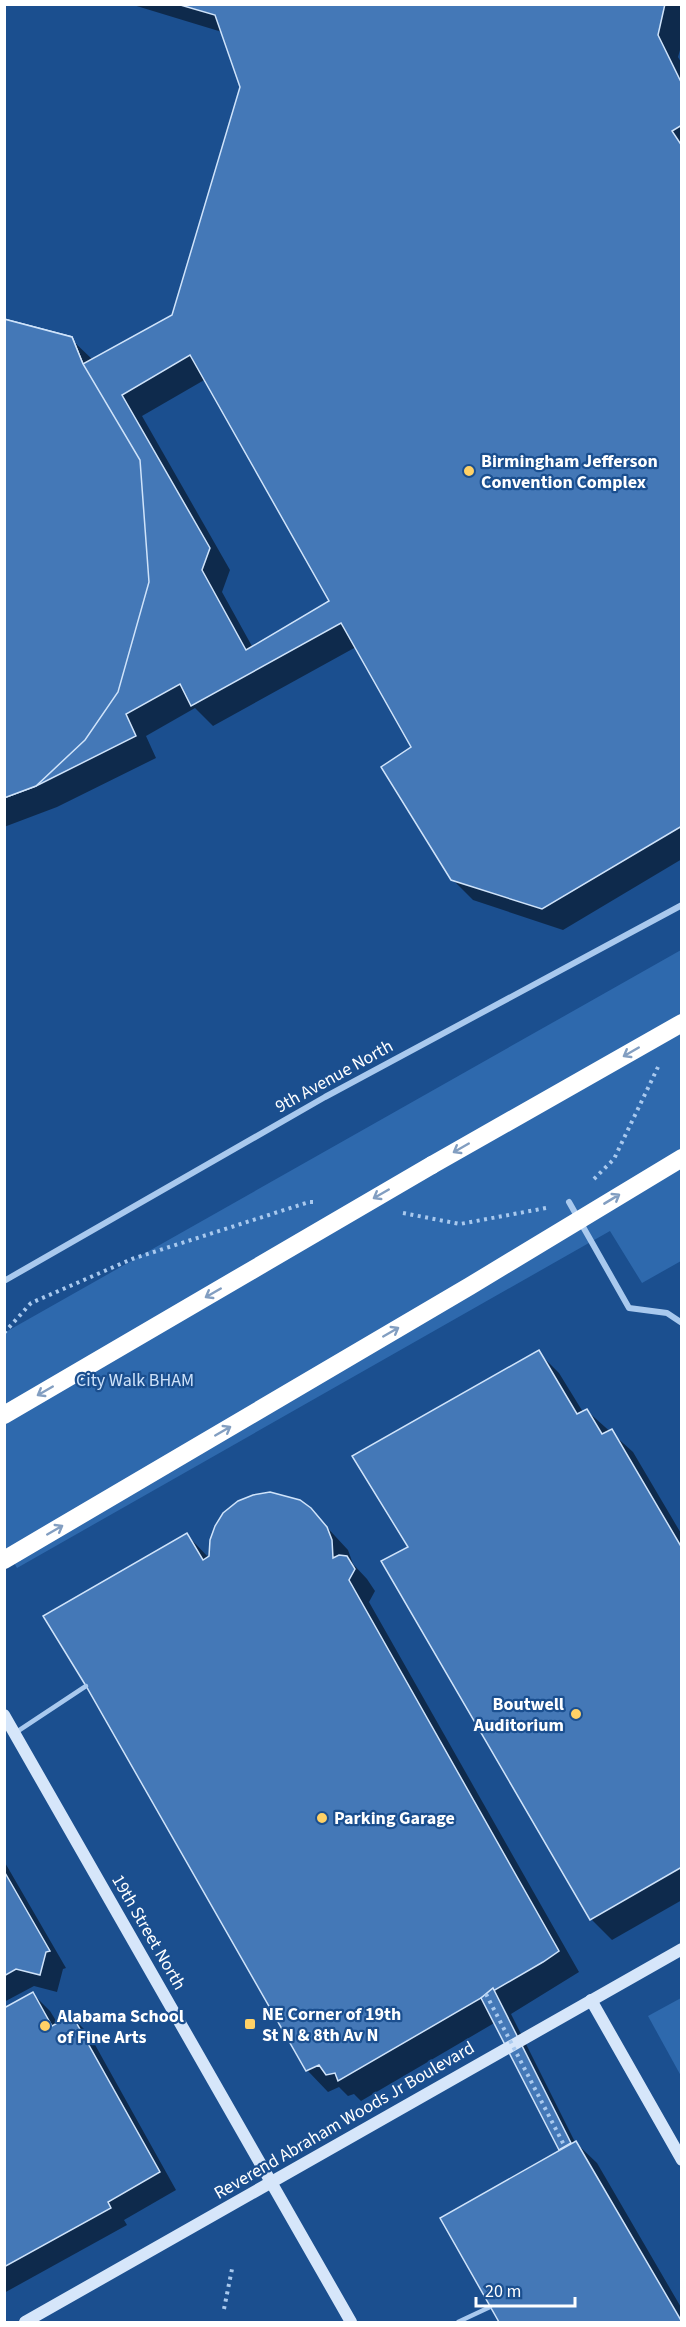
<svg xmlns="http://www.w3.org/2000/svg" width="686" height="2327" viewBox="0 0 686 2327" font-family="'Source Sans 3',sans-serif">
<style>
.green{fill:#2e69ad}
.shadow{fill:#0007;fill-rule:evenodd}
.building{fill:#4478b7;stroke:#cfe3fa;stroke-width:1.5;fill-rule:evenodd}
.lines{fill:none;stroke-linecap:round;stroke-linejoin:round}
.path{stroke:#a9c9ee;stroke-width:4;stroke-dasharray:3 4.5;stroke-linecap:butt}
.lane{stroke:#a9c9ee;stroke-width:4.5}
.street{stroke:#a9c9ee;stroke-width:6}
.secondary{stroke:#d6e6fa;stroke-width:12}
.highway{stroke:#fff;stroke-width:18}
.path-bridge{stroke:#a9c9ee;stroke-width:4;stroke-dasharray:3 4.5;stroke-linecap:butt}
.highway-bridge{stroke:#fff;stroke-width:18}
.oneway{stroke:#829ec1}
.poi-dot{fill:#ffd166;stroke:#1b4f8f;stroke-width:2}
.labels{text-anchor:middle;stroke-width:4.5;stroke-linejoin:round;paint-order:stroke}
.poi-label{font-size:18px;font-weight:bold;fill:#fff;stroke:#1b4f8f;text-anchor:start}
.street-label{font-size:18px;fill:#fff;stroke:#1b4f8f}
.park-label{font-size:18px;fill:#cfe3fa;stroke:#1b4f8f}
</style>
<rect width="100%" height="100%" fill="#1b4f8f"/>
<g class="green">
<path d="M 681,950 L 681,1261 L 642,1283 L 610,1231 L 17,1568 L 5,1547 L 4,1333 Z"/>
<path d="M 681,1998 L 681,2076 L 648,2016 Z"/>
</g>
<g class="shadow">
<path d="M 130,4 L 682,4 L 682,43 L 678,57 L 682,64 L 682,859 L 563,930 L 473,900 L 452,879 L 413,748 L 356,647 L 213,726 L 195,708 L 146,736 L 156,758 L 57,807 L 4,827 L 4,321 L 71,339 L 93,360 L 173,316 L 242,87 L 222,32 ZM 206,379 L 331,602 L 253,648 L 222,592 L 230,570 L 142,416 Z"/>
<path d="M 538,1352 L 559,1373 L 583,1412 L 586,1410 L 633,1452 L 682,1535 L 682,1900 L 612,1940 L 591,1919 L 410,1548 Z"/>
<path d="M 310,1509 L 348,1550 L 353,1564 L 367,1579 L 375,1591 L 369,1602 L 579,1972 L 511,2014 L 575,2142 L 597,2163 L 682,2309 L 682,2322 L 501,2322 L 442,2219 L 561,2150 L 496,2022 L 361,2101 L 354,2094 L 348,2096 L 339,2087 L 328,2092 L 307,2070 L 187,1535 L 211,1560 Z"/>
<path d="M 4,1861 L 66,1968 L 63,1969 L 57,1992 L 34,1986 L 4,2002 Z"/>
<path d="M 33,1994 L 50,2011 L 58,2024 L 72,2017 L 89,2034 L 176,2190 L 124,2220 L 127,2225 L 4,2293 L 4,2006 L 6,2009 Z"/>
</g>
<g class="building">
<path d="M 177,4 L 665,4 L 658,35 L 682,84 L 682,125 L 672,131 L 682,146 L 682,826 L 542,909 L 451,880 L 381,767 L 411,747 L 341,623 L 191,706 L 180,684 L 126,714 L 136,736 L 36,786 L 4,798 L 4,319 L 72,337 L 83,364 L 172,315 L 240,87 L 215,15 ZM 190,355 L 329,601 L 246,650 L 202,570 L 210,548 L 122,395 Z"/>
<path d="M 4,319 L 72,337 L 83,364 L 140,460 L 149,582 L 118,692 L 85,740 L 36,786 L 4,798 Z"/>
<path d="M 539,1350 L 577,1414 L 587,1409 L 602,1434 L 612,1429 L 682,1548 L 682,1867 L 590,1920 L 381,1561 L 408,1547 L 352,1456 Z"/>
<path d="M 270,1492 L 300,1500 L 311,1508 L 327,1527 L 332,1540 L 333,1558 L 339,1555 L 347,1556 L 355,1569 L 349,1580 L 559,1951 L 543,1962 L 338,2081 L 335,2073 L 326,2075 L 319,2065 L 306,2071 L 86,1686 L 43,1616 L 187,1533 L 203,1560 L 209,1556 L 210,1540 L 215,1526 L 223,1513 L 238,1501 L 253,1495 Z"/>
<path d="M 4,1871 L 50,1951 L 46,1952 L 40,1975 L 16,1969 L 4,1976 Z"/>
<path d="M 493,1988 L 571,2143 L 559,2150 L 481,1998 Z"/>
<path d="M 33,1992 L 52,2026 L 72,2015 L 160,2172 L 108,2202 L 111,2208 L 4,2267 L 4,2008 Z"/>
<path d="M 576,2141 L 682,2322 L 499,2322 L 440,2218 Z"/>
</g>
<g class="lines">
<g class="path">
<path d="M 594,1179 L 614,1159 L 658,1067"/>
<path d="M 403,1213 L 460,1224 L 546,1208"/>
<path d="M 4,1333 L 31,1303 L 132,1259 L 309,1202 L 315,1202"/>
<path d="M 224,2309 L 232,2269"/>
</g>
<g class="lane">
<path d="M 15,1733 L 86,1686"/>
<path d="M 458,2322 L 490,2307"/>
</g>
<g class="street">
<path d="M 569,1202 L 629,1308 L 667,1313 L 682,1323"/>
<path d="M 4,1281 L 325,1097 L 682,905"/>
</g>
<g class="secondary">
<path d="M 4,1715 L 351,2322"/>
<path d="M 591,2000 L 682,2160"/>
<path d="M 25,2322 L 682,1949"/>
</g>
<path class="highway" d="M 432,1165 L 682,1023"/>
<path class="path-bridge" d="M 486,1994 L 565,2147"/>
<g class="highway-bridge">
<path d="M 4,1415 L 432,1165"/>
<path d="M 4,1560 L 470,1286 L 682,1158"/>
</g>
</g>
<defs><path id="oneway-shaft" d="M-6 0H5M1.5-3L5.5 0L1.5 3" fill="none" stroke-width="1.6" stroke-linecap="round" stroke-linejoin="round" transform="scale(1.5)"/></defs>
<g class="oneway">
<use href="#oneway-shaft" transform="translate(631 1052) rotate(150)"/>
<use href="#oneway-shaft" transform="translate(461 1148) rotate(150)"/>
<use href="#oneway-shaft" transform="translate(381 1194) rotate(150)"/>
<use href="#oneway-shaft" transform="translate(612 1199) rotate(-31)"/>
<use href="#oneway-shaft" transform="translate(213 1293) rotate(150)"/>
<use href="#oneway-shaft" transform="translate(391 1332) rotate(-30)"/>
<use href="#oneway-shaft" transform="translate(45 1391) rotate(150)"/>
<use href="#oneway-shaft" transform="translate(223 1431) rotate(-30)"/>
<use href="#oneway-shaft" transform="translate(55 1530) rotate(-30)"/>
</g>
<g class="poi-dot">
<circle cx="469" cy="471" r="6"/>
<circle cx="576" cy="1714" r="6"/>
<circle cx="322" cy="1818" r="6"/>
<rect x="244" y="2018" width="12" height="12" rx="3"/>
<circle cx="45" cy="2026" r="6"/>
</g>
<g class="labels">
<g class="poi-label">
<text x="481" y="467">Birmingham Jefferson<tspan x="481" dy="21">Convention Complex</tspan></text>
<text x="564" y="1710" text-anchor="end">Boutwell<tspan x="564" dy="21">Auditorium</tspan></text>
<text x="334" y="1824">Parking Garage</text>
<text x="262" y="2020">NE Corner of 19th<tspan x="262" dy="21">St N &amp; 8th Av N</tspan></text>
<text x="57" y="2022">Alabama School<tspan x="57" dy="21">of Fine Arts</tspan></text>
</g>
<g class="street-label">
<text transform="translate(334 1076) rotate(-29)" y="6">9th Avenue North</text>
<text transform="translate(149 1932) rotate(60)" y="6">19th Street North</text>
<text transform="translate(344 2120) rotate(-30)" y="6">Reverend Abraham Woods Jr Boulevard</text>
</g>
<g class="park-label">
<text x="135" y="1386">City Walk BHAM</text>
</g>
</g>
<rect width="686" height="2327" fill="none" stroke="#ffffff" stroke-width="12"/>
<path d="M476 2297v9h99v-9" fill="none" stroke="#ffffff" stroke-width="3"/>
<text x="485" y="2297" font-size="18" fill="#ffffff" stroke="#1b4f8f" stroke-width="4.5" paint-order="stroke">20 m</text>
</svg>
